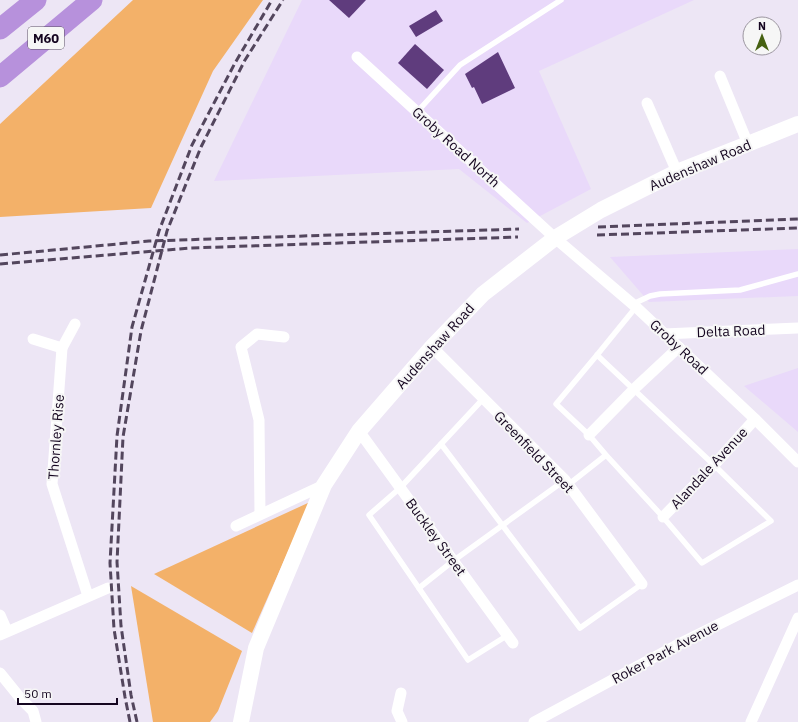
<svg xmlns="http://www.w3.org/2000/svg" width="798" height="722" viewBox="0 0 798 722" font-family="'IBM Plex Sans',sans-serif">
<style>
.built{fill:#e9d9fa}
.green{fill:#f3b169}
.building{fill:#5f3c7d}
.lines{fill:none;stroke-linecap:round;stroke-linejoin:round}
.lane{stroke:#fff;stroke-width:5.5}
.street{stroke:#fff;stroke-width:11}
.secondary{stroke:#fff;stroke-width:16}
.highway{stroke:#b791dc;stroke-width:21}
.rail{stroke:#53465d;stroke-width:3;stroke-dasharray:8 4;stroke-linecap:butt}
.labels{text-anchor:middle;stroke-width:4;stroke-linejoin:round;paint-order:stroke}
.shield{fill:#f6f6f6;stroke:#584e60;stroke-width:1}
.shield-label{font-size:13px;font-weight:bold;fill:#150620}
.street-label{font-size:14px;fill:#150620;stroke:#f6f6f6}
</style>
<rect width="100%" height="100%" fill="#ede6f5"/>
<g class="built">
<path d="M 302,0 L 694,0 L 539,71 L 591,189 L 527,223 L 459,169 L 214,181 Z"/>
<path d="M 798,249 L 798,296 L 649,302 L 610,257 Z"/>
<path d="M 798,368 L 798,432 L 744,386 Z"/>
</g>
<g class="green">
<path d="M 133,0 L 263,0 L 213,71 L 151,208 L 0,217 L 0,124 Z"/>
<path d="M 310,502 L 252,633 L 154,574 Z"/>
<path d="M 131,586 L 242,651 L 218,711 L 210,722 L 153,722 Z"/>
</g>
<g class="building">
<path d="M 329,0 L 366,0 L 349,18 Z"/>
<path d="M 436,10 L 443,21 L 416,37 L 409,26 Z"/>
<path d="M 415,44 L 444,70 L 427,89 L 398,63 Z"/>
<path d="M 498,52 L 515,88 L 482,104 L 474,87 L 472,88 L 465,74 Z"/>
</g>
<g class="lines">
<g class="lane">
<path d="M 417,112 L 460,65 L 561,0"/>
<path d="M 633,304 L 650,296 L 660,294 L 740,290 L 798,274"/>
<path d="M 597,355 L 636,307"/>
<path d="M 483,399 L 400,488 L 369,515 L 468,660 L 508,635"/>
<path d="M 441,444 L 580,628 L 642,584"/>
<path d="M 568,485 L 606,455 L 663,517 L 702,563 L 771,521 L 714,465 L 597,355 L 556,404 L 589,435 L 606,455"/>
<path d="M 419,588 L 453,561 L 565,480"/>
</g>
<g class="street">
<path d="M 357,57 L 555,238 L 636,307 L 755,419 L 798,462"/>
<path d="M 720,76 L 748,144"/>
<path d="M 647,103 L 677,172"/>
<path d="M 75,324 L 62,348 L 52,484 L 88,596"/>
<path d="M 664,334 L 798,328"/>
<path d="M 33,339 L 62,348"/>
<path d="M 432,347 L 565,480 L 642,584"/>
<path d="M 359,431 L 513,643"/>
<path d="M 589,435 L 634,389 L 679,347"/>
<path d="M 260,514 L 259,420 L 241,347 L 257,334 L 284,337"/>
<path d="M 663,517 L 714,465 L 755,419"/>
<path d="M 236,526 L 324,485"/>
<path d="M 0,615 L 7,631"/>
<path d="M 0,635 L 108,588"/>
<path d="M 0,673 L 21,699 L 33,711 L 36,722"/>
<path d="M 401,693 L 397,711 L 402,722"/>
<path d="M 534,722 L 675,646 L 798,585"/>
<path d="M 751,722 L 798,618"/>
</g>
<path class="secondary" d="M 241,722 L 256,648 L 324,485 L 359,431 L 432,347 L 483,294 L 555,238 L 601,210 L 677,172 L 798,124"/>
<g class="highway">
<path d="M 0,29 L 36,0"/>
<path d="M 0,77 L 92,0"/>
</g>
<g class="rail">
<path d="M 598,227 L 798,219"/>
<path d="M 597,235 L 798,228"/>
<path d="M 0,255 L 149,241 L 519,229"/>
<path d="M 0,264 L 190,248 L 518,237"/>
<path d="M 130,722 L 125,697 L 114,629 L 110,563 L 117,436 L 132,327 L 159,231 L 192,145 L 235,63 L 272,0"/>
<path d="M 137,722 L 131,695 L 121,626 L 117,562 L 123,437 L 141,331 L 167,231 L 201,147 L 245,60 L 283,0"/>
</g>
</g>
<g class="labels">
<rect class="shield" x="28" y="27" width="36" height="22" rx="3"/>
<g class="shield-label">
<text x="46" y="43">M60</text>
</g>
<g class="street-label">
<text transform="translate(456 147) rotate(42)" y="5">Groby Road North</text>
<text transform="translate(700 165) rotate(-23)" y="5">Audenshaw Road</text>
<text transform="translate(731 331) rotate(-2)" y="5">Delta Road</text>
<text transform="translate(435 346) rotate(-48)" y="5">Audenshaw Road</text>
<text transform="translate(679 347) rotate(43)" y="5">Groby Road</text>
<text transform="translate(56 437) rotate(-86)" y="5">Thornley Rise</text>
<text transform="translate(534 452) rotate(46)" y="5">Greenfield Street</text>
<text transform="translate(709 468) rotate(-47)" y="5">Alandale Avenue</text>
<text transform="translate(436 537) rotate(54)" y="5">Buckley Street</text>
<text transform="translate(665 652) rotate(-28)" y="5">Roker Park Avenue</text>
</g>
</g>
<g transform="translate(762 36)"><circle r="19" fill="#f6f6f6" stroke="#9c96a0"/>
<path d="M0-3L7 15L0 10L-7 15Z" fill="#466111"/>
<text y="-6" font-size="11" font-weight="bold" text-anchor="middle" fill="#150620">N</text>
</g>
<path d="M18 698v6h99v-6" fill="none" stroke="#150620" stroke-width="2"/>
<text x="24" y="698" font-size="12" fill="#150620" stroke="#f6f6f6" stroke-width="3" paint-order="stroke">50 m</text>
</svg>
